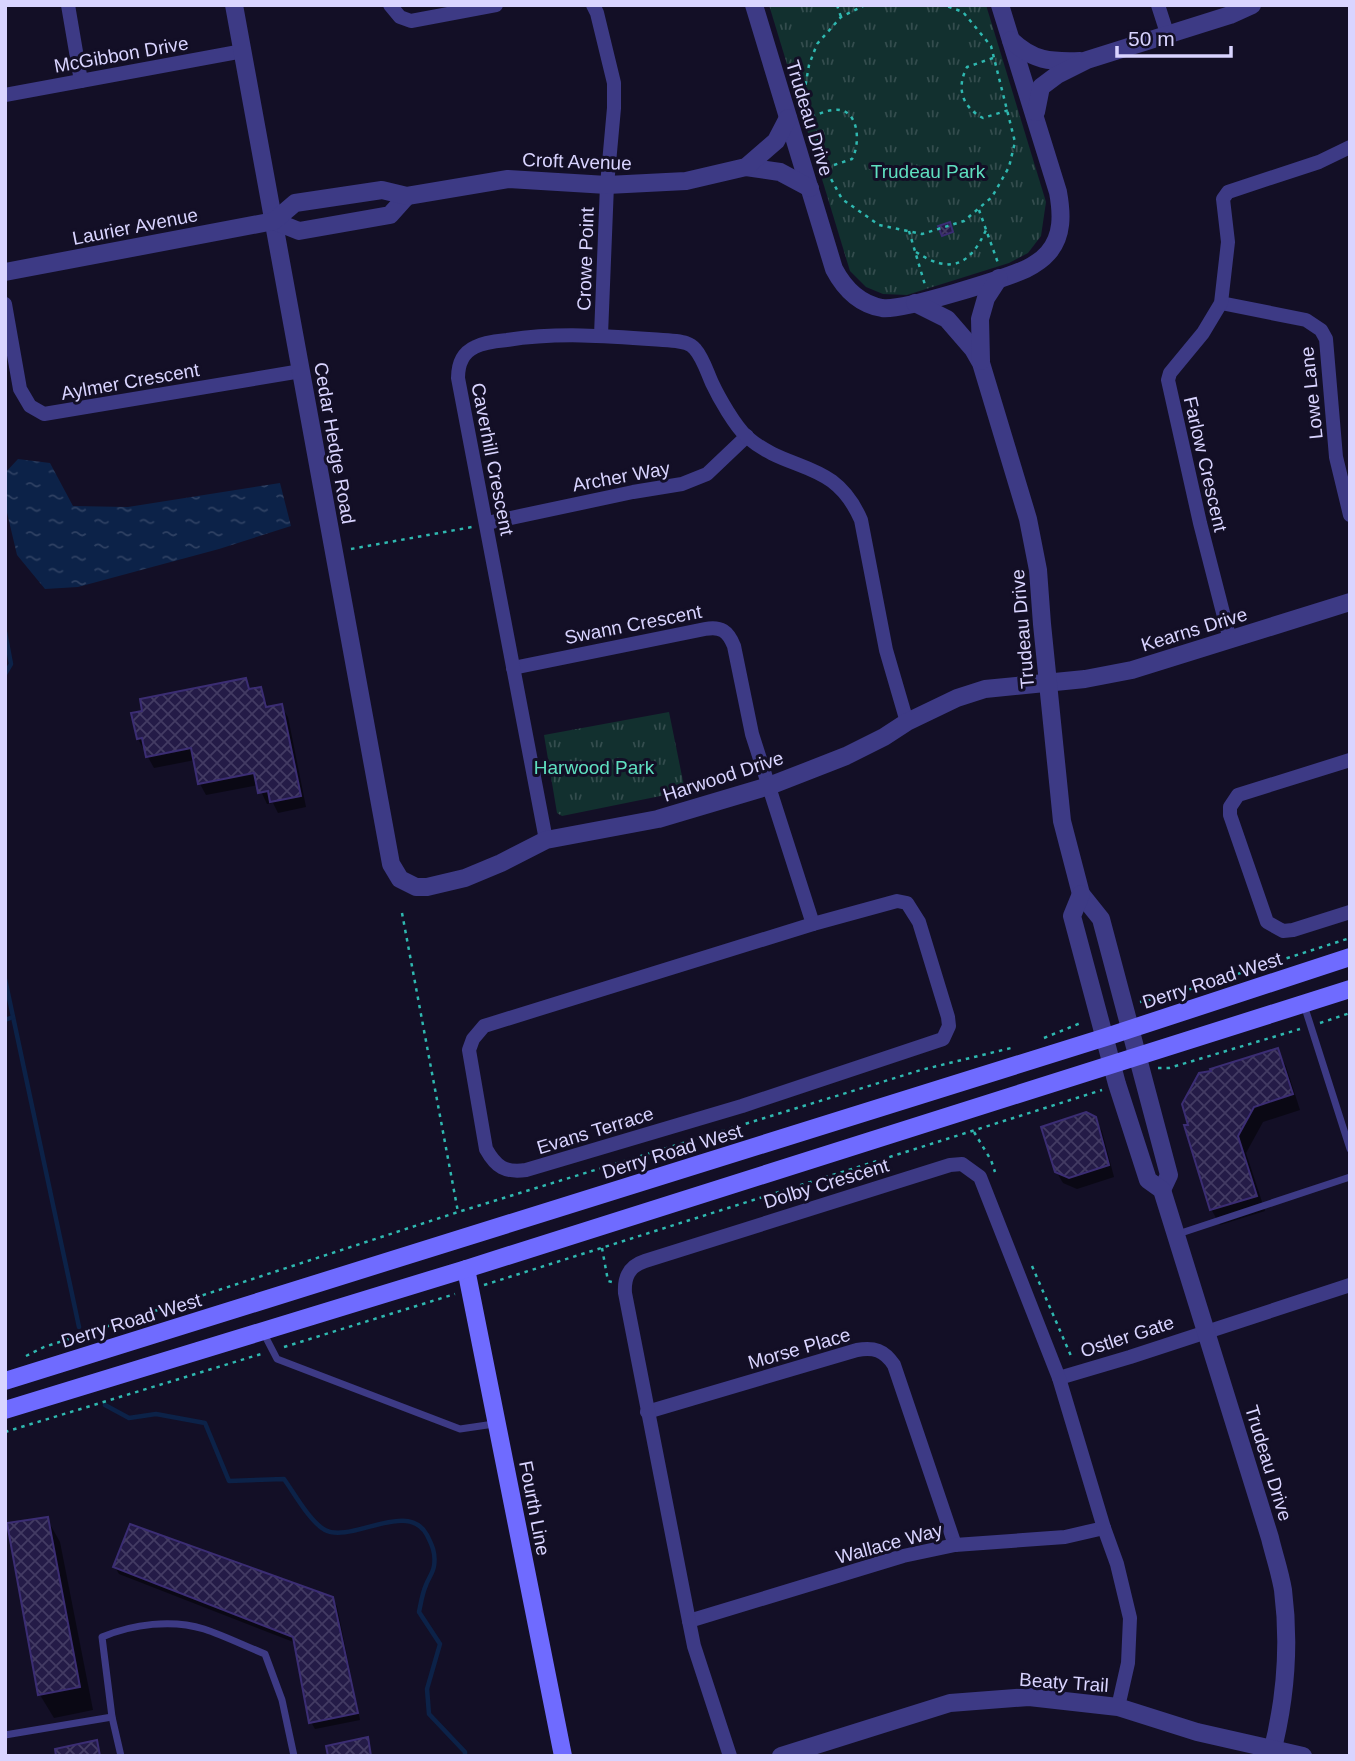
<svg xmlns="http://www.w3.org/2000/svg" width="1355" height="1761" viewBox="0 0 1355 1761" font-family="Arial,sans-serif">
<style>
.grass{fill:url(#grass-tufts)}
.water{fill:url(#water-ripples)}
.shadow{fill:#0007}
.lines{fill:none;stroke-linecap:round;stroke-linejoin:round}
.stream{stroke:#0c2248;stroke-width:4.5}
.building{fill:url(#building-cross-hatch);stroke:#3b2d73;stroke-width:2}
.path{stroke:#2fb8b0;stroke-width:2.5;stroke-dasharray:3.5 5;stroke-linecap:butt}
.service{stroke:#3d3a85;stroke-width:7}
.minor{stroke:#3d3a85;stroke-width:14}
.tertiary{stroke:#3d3a85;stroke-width:18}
.secondary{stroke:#6f6bff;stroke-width:18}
.labels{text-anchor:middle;stroke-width:6;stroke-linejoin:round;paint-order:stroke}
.street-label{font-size:19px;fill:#d9d4ff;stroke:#130f26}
.park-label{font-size:19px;fill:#5fe0c0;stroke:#130f26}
</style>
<defs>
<pattern id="grass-tufts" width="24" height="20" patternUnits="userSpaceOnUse" patternTransform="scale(1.75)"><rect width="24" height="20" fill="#12302f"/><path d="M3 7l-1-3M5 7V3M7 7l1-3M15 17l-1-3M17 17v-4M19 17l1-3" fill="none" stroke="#344d4e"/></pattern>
<pattern id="water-ripples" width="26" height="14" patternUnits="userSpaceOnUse" patternTransform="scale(1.75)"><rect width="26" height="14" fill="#0c2248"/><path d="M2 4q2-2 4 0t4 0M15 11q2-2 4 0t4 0" fill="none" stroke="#2f4163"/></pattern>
<pattern id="building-cross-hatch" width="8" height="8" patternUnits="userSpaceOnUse" patternTransform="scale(1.75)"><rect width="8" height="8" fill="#241b47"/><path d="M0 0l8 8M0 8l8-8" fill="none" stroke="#433b63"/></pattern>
</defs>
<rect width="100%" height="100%" fill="#130f26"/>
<g class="grass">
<path d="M 769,5 L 986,5 L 1046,202 L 1041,236 L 1028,253 L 1009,263 L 907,295 L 883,294 L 866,287 L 850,271 Z"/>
<path d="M 669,712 L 685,791 L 562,816 L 557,813 L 544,735 Z"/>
</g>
<path class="water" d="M 18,459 L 50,463 L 73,506 L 128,507 L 280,483 L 291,526 L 219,549 L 78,587 L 45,589 L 17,555 L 5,504 L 5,473 Z"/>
<g class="shadow">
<path d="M 245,680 L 251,690 L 260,689 L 269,708 L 281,706 L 288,717 L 306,807 L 278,813 L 273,803 L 267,804 L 258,785 L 206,795 L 200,784 L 195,760 L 154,768 L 138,739 Z"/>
<path d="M 1277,1050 L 1286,1066 L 1300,1110 L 1263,1122 L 1246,1153 L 1265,1211 L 1220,1225 L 1211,1209 L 1186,1127 Z"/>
<path d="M 1095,1119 L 1102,1131 L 1114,1177 L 1077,1189 L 1063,1183 L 1056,1171 Z"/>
<path d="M 47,1519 L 60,1542 L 93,1710 L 54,1718 L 40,1695 L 9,1525 Z"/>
<path d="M 115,1567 L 332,1599 L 337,1606 L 360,1720 L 315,1729 L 311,1722 L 296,1643 L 119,1574 Z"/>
</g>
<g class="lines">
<g class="stream">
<path d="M 5,632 L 11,664 L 5,674"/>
<path d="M 5,979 L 79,1327"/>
<path d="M 5,1020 L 13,1017"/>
<path d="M 105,1405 L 129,1418 L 156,1414 L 205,1423 L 229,1481 L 284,1479 C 294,1493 310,1522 325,1530 C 351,1544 408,1499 427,1535 C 432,1545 436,1553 434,1566 C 433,1573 428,1579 426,1585 C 422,1594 421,1603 419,1612 L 440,1644 L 427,1689 L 429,1714 L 465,1752 L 465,1756"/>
</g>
</g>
<g class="building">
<path d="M 950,222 L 953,232 L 942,236 L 938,226 Z"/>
<path d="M 246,678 L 249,689 L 261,687 L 266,707 L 282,704 L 301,796 L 270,802 L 268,791 L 258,793 L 254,773 L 198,784 L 191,748 L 146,757 L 142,738 L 137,739 L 131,713 L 142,711 L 140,699 Z"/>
<path d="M 1278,1048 L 1293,1094 L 1254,1107 L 1238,1136 L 1257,1196 L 1210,1210 L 1184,1125 L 1188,1125 L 1182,1104 L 1199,1073 L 1211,1071 L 1210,1069 Z"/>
<path d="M 1086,1112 L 1096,1117 L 1109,1165 L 1069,1178 L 1055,1172 L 1041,1127 Z"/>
<path d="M 48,1517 L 80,1687 L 38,1695 L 7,1523 Z"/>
<path d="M 130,1524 L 333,1597 L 358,1713 L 309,1723 L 293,1637 L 113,1567 Z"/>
<path d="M 368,1737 L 371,1756 L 328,1756 L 326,1746 Z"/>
<path d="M 97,1740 L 100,1756 L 56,1756 L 55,1749 Z"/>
</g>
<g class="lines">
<g class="path">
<path d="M 837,5 L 841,17"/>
<path d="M 865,5 L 841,17 L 817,44 L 809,65 L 805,88 L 825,168 L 842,199 L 879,225 L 922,234 L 964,221 L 992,197 L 1009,167 L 1015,142 L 991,46 L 963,12 L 944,5"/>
<path d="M 993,58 L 967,67 C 956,88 962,107 983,118 L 1009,110"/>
<path d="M 812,117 C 819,114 827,110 834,110 C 859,107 861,143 852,159 L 825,168"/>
<path d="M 979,210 L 998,263"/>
<path d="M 909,231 L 925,285"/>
<path d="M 916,252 C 951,275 970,265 986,230"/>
<path d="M 351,549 L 472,527"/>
<path d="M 402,913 L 458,1212"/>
<path d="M 1140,1002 L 1178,993 L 1350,938"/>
<path d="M 1320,1023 L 1350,1013"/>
<path d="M 1044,1038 L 1083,1022"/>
<path d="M 1158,1068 L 1169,1068 L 1300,1029"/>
<path d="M 974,1132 L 991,1160 L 995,1172"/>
<path d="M 602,1248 L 608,1281 L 612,1282"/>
<path d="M 1032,1266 L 1071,1356"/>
<path d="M 484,1285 L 1102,1090"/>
<path d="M 284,1347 L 455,1294"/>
<path d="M 26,1356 L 44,1347 L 458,1212 L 921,1070 L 1011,1048"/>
<path d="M 5,1432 L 261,1354"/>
</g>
<g class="service">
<path d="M 1304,1005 L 1350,1149"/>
<path d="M 1178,1234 L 1350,1177"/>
<path d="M 263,1332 L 277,1359 L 460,1429 L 494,1424"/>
<path d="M 5,1735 L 112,1717"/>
<path d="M 121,1756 L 112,1717 L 102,1637 C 133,1624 172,1619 204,1629 C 225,1636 245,1646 265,1654 L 282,1700 L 294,1756"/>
</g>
<g class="minor">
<path d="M 68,5 L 81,81"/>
<path d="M 390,5 L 400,17 L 411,21 L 496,5"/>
<path d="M 593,5 L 597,13 L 614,83 L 614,108 L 607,185 L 601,335"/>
<path d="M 1158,5 L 1167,33"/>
<path d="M 5,95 L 243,51"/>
<path d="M 1221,303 L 1306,320 L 1321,330 L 1326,339 L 1336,457 L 1350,515"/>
<path d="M 5,304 L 20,389 L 30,406 L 44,414 L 301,371"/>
<path d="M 487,523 L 633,492 L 682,484 L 707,474 L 747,436"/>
<path d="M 1230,640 L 1200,523 L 1168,380 L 1170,373 L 1203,333 L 1221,303 L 1228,242 L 1223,199 L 1228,192 L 1319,162 L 1350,147"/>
<path d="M 513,668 L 705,629 C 721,626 728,631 734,646 L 752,734 L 813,924"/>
<path d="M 1350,760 L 1238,795 L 1230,807 L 1230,815 L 1267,922 L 1283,931 L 1293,930 L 1350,912"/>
<path d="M 546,840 L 458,378 C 458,365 462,353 475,347 C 484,342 497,341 507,340 C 563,331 620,337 676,341 C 683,342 690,343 695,349 C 703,358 707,372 712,383 C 719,398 735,426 747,437 C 790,474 834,458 861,520 L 886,650 L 907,722"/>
<path d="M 897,901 L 907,903 L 919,922 L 948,1017 L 949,1026 L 943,1039 L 742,1106 L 526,1170 C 505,1173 496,1167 486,1149 L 469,1050 L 473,1039 L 484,1026 L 813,924 Z"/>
<path d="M 1059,1378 L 1130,1357 L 1350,1285"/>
<path d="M 647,1412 L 857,1350 C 874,1347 884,1350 894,1365 L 955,1545"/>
<path d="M 689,1621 L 903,1556 L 955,1545 L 1065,1537 L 1104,1528"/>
<path d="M 730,1756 L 694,1646 L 689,1621 L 625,1293 C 624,1277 629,1266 645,1261 L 950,1165 L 962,1164 L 980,1177 L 1059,1378 L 1104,1528 L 1117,1564 L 1130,1618 L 1128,1663 L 1118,1707"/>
</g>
<g class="tertiary">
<path d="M 234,5 L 391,864 L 400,879 L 416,887 L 427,887 L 465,878 L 501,863 L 546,840 L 658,819 L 769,786 L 846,756 L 884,737 L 907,722 L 957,698 L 985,689 L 1085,679 L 1132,670 L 1350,602"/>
<path d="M 754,5 L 834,269 C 844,288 859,304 882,308 C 903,311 1003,279 1026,269 C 1034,265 1042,260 1048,253 C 1063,236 1062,214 1058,192 L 1000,5"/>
<path d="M 1011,40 C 1033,61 1050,62 1080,61"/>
<path d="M 1036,112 L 1041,87 L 1057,75 L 1087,60 L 1230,15 L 1252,5"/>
<path d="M 746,167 L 780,172 L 810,188"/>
<path d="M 274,221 L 299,231 L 390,215 L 407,196"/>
<path d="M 5,272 L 274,221 L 295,203 L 382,190 L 407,196 L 508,179 L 607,185 L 686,181 L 746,167 L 776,141 L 788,118"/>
<path d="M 915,303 L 947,319 L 973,349 L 981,363 L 1028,519 L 1038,570 L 1042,624 L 1062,821 L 1081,894 L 1101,919 L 1169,1175 L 1162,1190"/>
<path d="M 981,361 L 980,319 L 986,298 L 999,278"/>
<path d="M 1081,894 L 1072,916 L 1117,1084 L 1148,1180 L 1162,1190 L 1270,1538 C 1274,1555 1280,1572 1283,1590 C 1290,1645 1285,1703 1271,1756"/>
<path d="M 781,1756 L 950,1703 L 1029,1697 L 1118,1707 L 1197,1732 L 1303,1756"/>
</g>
<g class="secondary">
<path d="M 466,1269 L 563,1756"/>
<path d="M 5,1381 L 1106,1037 L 1350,957"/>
<path d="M 5,1410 L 466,1269 L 1350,989"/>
</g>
</g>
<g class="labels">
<g class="street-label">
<text transform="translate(121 54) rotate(-10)" y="7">McGibbon Drive</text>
<text transform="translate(810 118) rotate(73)" y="7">Trudeau Drive</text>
<text transform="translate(577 161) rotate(2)" y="7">Croft Avenue</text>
<text transform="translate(135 226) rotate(-11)" y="7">Laurier Avenue</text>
<text transform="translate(585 259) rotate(-88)" y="7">Crowe Point</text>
<text transform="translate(130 381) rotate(-10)" y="7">Aylmer Crescent</text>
<text transform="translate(1311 393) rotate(-96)" y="7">Lowe Lane</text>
<text transform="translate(335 443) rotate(80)" y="7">Cedar Hedge Road</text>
<text transform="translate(493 459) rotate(79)" y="7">Caverhill Crescent</text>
<text transform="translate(1206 464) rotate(77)" y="7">Farlow Crescent</text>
<text transform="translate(621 476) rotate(-10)" y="7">Archer Way</text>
<text transform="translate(633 624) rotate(-11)" y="7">Swann Crescent</text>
<text transform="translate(1022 629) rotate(-95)" y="7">Trudeau Drive</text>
<text transform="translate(1194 629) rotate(-17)" y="7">Kearns Drive</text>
<text transform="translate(723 776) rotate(-18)" y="7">Harwood Drive</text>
<text transform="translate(1212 980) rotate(-18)" y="7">Derry Road West</text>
<text transform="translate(595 1130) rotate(-17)" y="7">Evans Terrace</text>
<text transform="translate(672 1151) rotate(-17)" y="7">Derry Road West</text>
<text transform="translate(826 1183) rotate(-17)" y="7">Dolby Crescent</text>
<text transform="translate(131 1320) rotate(-17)" y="7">Derry Road West</text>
<text transform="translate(1127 1336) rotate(-18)" y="7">Ostler Gate</text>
<text transform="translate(799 1348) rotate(-16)" y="7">Morse Place</text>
<text transform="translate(1269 1463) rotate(73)" y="7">Trudeau Drive</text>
<text transform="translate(535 1508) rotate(79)" y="7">Fourth Line</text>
<text transform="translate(889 1543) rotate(-15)" y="7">Wallace Way</text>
<text transform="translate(1064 1682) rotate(4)" y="7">Beaty Trail</text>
</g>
<g class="park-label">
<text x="928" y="178">Trudeau Park</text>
<text x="594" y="774">Harwood Park</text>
</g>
</g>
<rect width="1355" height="1761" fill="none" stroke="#d9d4ff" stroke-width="14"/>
<path d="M1117 46v10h114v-10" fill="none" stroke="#d9d4ff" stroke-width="3.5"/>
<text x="1128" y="46" font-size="21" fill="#d9d4ff" stroke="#130f26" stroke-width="5" paint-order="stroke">50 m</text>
</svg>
